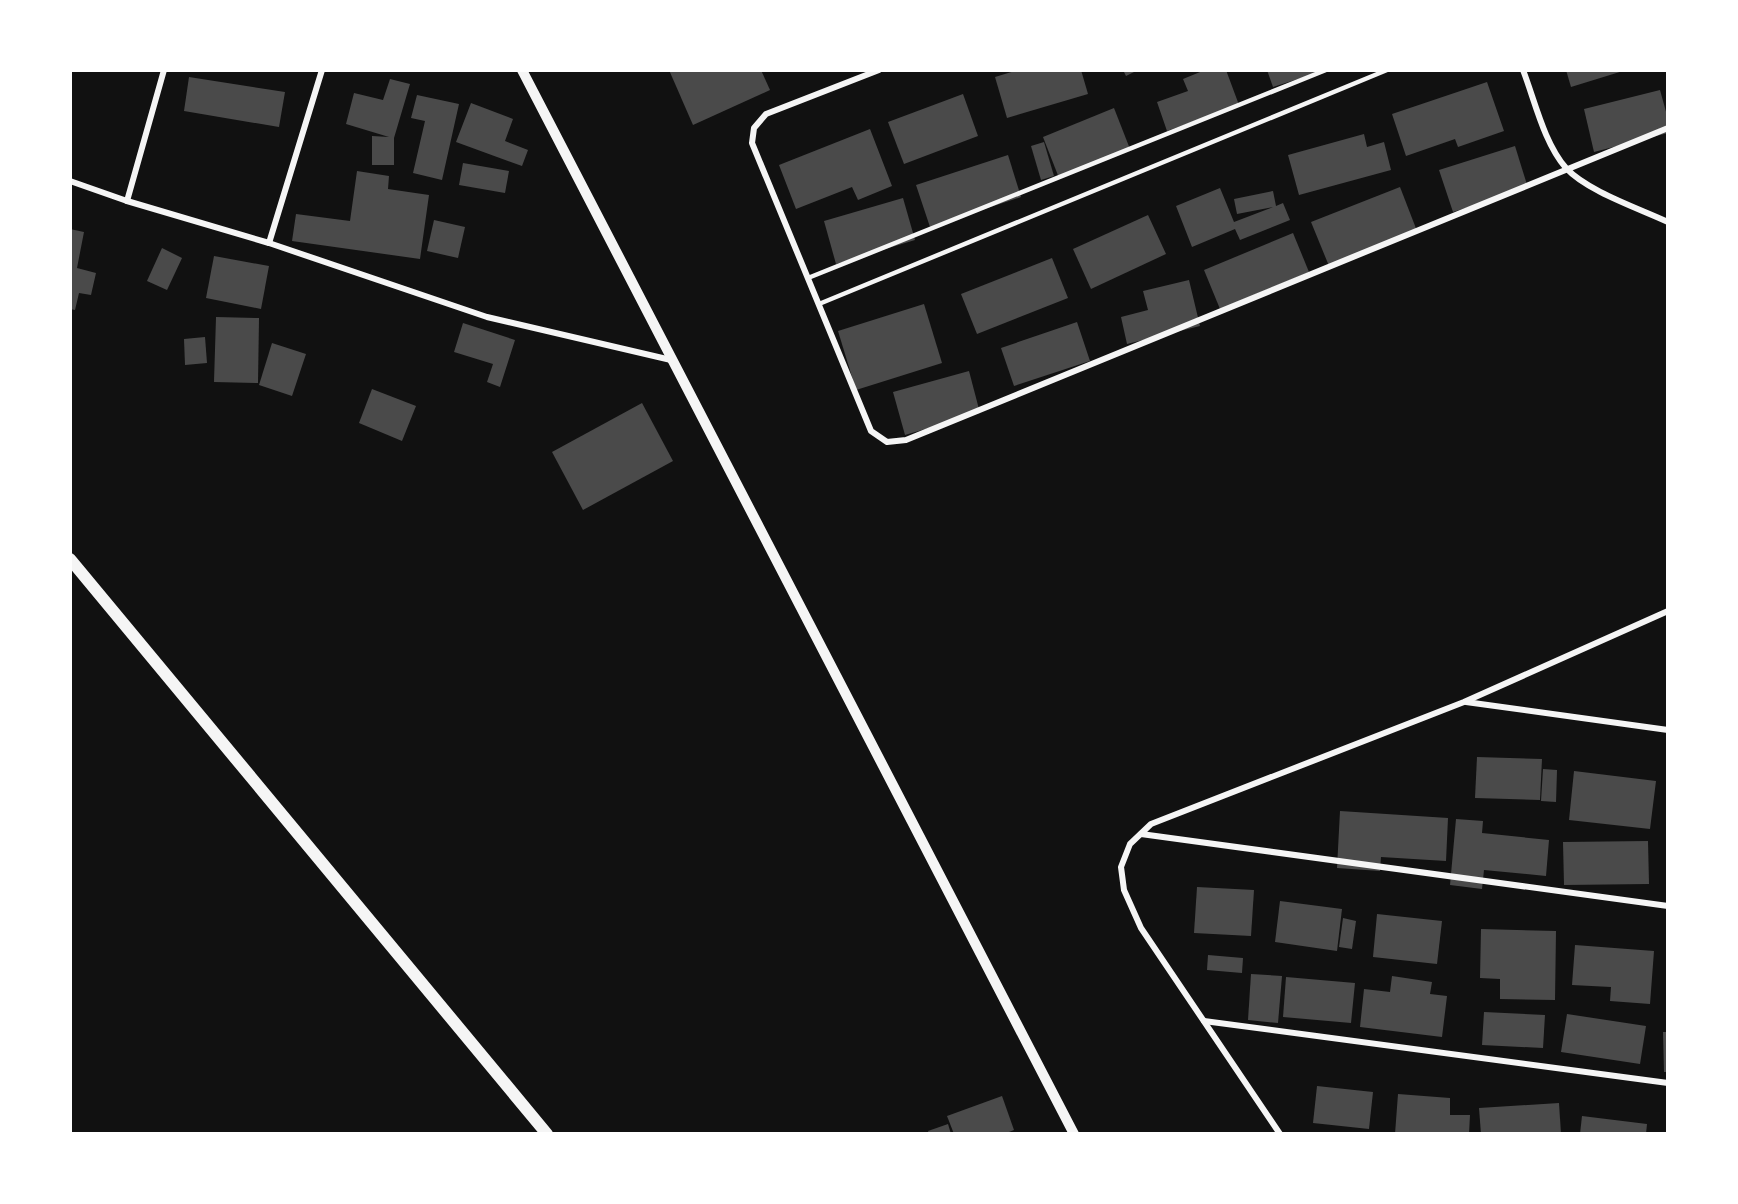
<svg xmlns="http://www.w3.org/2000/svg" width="1738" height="1204" viewBox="0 0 1738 1204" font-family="'Source Sans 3',sans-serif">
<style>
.building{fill:#4a4a4a}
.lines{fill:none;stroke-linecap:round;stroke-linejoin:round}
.service{stroke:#f5f5f5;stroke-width:4.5}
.minor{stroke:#f5f5f5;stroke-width:6}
.tertiary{stroke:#f5f5f5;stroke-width:10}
.secondary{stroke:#f5f5f5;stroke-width:12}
</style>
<rect width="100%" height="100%" fill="#111"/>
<g class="building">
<path d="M 669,70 L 761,70 L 770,90 L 693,125 Z"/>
<path d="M 1018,70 L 1081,70 L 1088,94 L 1007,118 L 995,77 Z"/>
<path d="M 1123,70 L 1138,70 L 1126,76 Z"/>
<path d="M 1205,70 L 1226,70 L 1239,105 L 1167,131 L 1157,102 L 1188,91 L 1183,79 Z"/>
<path d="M 1267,70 L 1323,70 L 1323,71 L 1273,87 Z"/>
<path d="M 1566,70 L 1623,70 L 1623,71 L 1571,87 Z"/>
<path d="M 189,77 L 285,92 L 279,127 L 184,111 Z"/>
<path d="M 390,79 L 410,84 L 394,138 L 394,165 L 372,165 L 372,136 L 389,137 L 346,124 L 354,93 L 383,100 Z"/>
<path d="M 1487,82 L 1504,131 L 1458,147 L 1455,139 L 1406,156 L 1392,114 Z"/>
<path d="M 1660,90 L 1668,119 L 1668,133 L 1594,152 L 1584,109 Z"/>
<path d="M 963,94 L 978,136 L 904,164 L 888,122 Z"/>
<path d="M 417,95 L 459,104 L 442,180 L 413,173 L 425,121 L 411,118 Z"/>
<path d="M 471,103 L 513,119 L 505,141 L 528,150 L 522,166 L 456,142 Z"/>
<path d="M 1114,108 L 1130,149 L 1059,178 L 1043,137 Z"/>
<path d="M 870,129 L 892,186 L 858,200 L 852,187 L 796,209 L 779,165 Z"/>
<path d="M 1364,134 L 1367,147 L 1384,142 L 1391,170 L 1299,195 L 1288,155 Z"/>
<path d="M 1044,142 L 1054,176 L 1041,180 L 1031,146 Z"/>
<path d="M 1515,146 L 1528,188 L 1453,212 L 1439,170 Z"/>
<path d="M 1008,155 L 1021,197 L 930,227 L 916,185 Z"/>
<path d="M 463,163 L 509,171 L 505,193 L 459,185 Z"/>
<path d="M 357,171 L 389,176 L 388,189 L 429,195 L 420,259 L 292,241 L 296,214 L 350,221 Z"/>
<path d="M 1400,187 L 1417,231 L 1329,266 L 1311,222 Z"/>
<path d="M 1220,188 L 1234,222 L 1273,207 L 1237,214 L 1234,199 L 1273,191 L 1276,206 L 1283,203 L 1290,220 L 1240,240 L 1235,229 L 1192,247 L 1176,206 Z"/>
<path d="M 903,198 L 915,240 L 836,264 L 824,221 Z"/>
<path d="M 1148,215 L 1166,254 L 1091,289 L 1073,249 Z"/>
<path d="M 434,220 L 465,227 L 458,258 L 427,251 Z"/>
<path d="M 70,229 L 84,232 L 77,268 L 96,273 L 91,295 L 79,293 L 75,310 L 70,309 Z"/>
<path d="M 1293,233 L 1309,272 L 1220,309 L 1204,270 Z"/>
<path d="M 162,248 L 182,258 L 167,290 L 147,281 Z"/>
<path d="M 214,256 L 269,266 L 261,309 L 206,298 Z"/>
<path d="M 1052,258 L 1068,298 L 977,334 L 961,294 Z"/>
<path d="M 1189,280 L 1200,326 L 1127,344 L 1121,317 L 1148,310 L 1143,291 Z"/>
<path d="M 924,304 L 942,363 L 856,390 L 838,331 Z"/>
<path d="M 216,317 L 259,318 L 258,383 L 214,382 Z"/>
<path d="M 1077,322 L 1090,361 L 1014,386 L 1001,348 Z"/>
<path d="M 463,323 L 515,340 L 500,387 L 487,382 L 493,364 L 454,352 Z"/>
<path d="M 205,337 L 207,363 L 185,365 L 184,339 Z"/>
<path d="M 272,343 L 306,354 L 292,396 L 259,385 Z"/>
<path d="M 969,371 L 980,413 L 905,435 L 893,392 Z"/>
<path d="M 372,389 L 416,406 L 402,441 L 359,423 Z"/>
<path d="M 642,403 L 673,461 L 583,510 L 552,452 Z"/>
<path d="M 1477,757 L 1542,759 L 1540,800 L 1475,798 Z"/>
<path d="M 1543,769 L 1557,770 L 1556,802 L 1541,801 Z"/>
<path d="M 1574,771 L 1656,781 L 1650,829 L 1569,820 Z"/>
<path d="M 1340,811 L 1448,818 L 1446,861 L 1381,857 L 1380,871 L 1337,868 Z"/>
<path d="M 1456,819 L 1483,821 L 1482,833 L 1549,840 L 1546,876 L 1484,870 L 1482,889 L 1450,885 Z"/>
<path d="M 1648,841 L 1649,884 L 1564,885 L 1563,842 Z"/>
<path d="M 1197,887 L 1254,890 L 1251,936 L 1194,933 Z"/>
<path d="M 1280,901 L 1342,909 L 1337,951 L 1275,942 Z"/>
<path d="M 1377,914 L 1442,921 L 1437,964 L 1373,957 Z"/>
<path d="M 1343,918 L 1356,921 L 1352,949 L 1339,947 Z"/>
<path d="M 1481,929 L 1556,931 L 1555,1000 L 1500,999 L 1500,979 L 1480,978 Z"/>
<path d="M 1575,945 L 1654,951 L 1650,1004 L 1610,1001 L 1611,987 L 1572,985 Z"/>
<path d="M 1208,955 L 1243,958 L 1242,973 L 1207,970 Z"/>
<path d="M 1251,974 L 1282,976 L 1278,1023 L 1248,1020 Z"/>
<path d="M 1392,976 L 1432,982 L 1430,994 L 1447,996 L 1442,1037 L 1360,1027 L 1364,989 L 1390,992 Z"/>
<path d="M 1286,977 L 1355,983 L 1351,1023 L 1283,1017 Z"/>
<path d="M 1484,1012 L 1545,1015 L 1543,1048 L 1482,1045 Z"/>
<path d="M 1567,1014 L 1646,1026 L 1640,1064 L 1561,1052 Z"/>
<path d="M 1663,1032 L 1668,1032 L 1668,1072 L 1664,1072 Z"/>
<path d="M 1317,1086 L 1373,1092 L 1369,1129 L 1313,1123 Z"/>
<path d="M 1398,1094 L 1450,1098 L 1450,1115 L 1470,1115 L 1469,1134 L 1395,1134 Z"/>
<path d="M 1002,1096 L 1014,1130 L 1004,1134 L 954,1134 L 947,1116 Z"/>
<path d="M 1559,1103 L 1561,1134 L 1481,1134 L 1479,1108 Z"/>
<path d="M 1582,1116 L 1647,1124 L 1646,1134 L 1580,1134 Z"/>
<path d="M 948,1124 L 951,1134 L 929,1134 L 928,1131 Z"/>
</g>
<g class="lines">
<g class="service">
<path d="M 808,278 L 1326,70"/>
<path d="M 819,304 L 1387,70"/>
</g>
<g class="minor">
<path d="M 879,70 L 766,114 L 754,128 L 752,143 L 871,431 L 887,442 L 906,440 L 1668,128"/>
<path d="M 1523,70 C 1535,101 1544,143 1566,168 C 1587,191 1638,208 1668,222"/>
<path d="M 70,181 L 127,201 L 269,243 L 487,317 L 671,360"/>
<path d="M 127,201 L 164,70"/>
<path d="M 269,243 L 322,70"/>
<path d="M 1466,702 L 1668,730"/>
<path d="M 1141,834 L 1668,906"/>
<path d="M 1204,1021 L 1668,1083"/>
<path d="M 1280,1134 L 1141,928 L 1124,890 L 1121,867 L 1130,844 L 1151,824 L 1464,702 L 1668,611"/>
</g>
<path class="tertiary" d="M 522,70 L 1074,1134"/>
<path class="secondary" d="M 70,559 L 547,1134"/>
</g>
<rect width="1738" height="1204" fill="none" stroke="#ffffff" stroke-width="144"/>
</svg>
